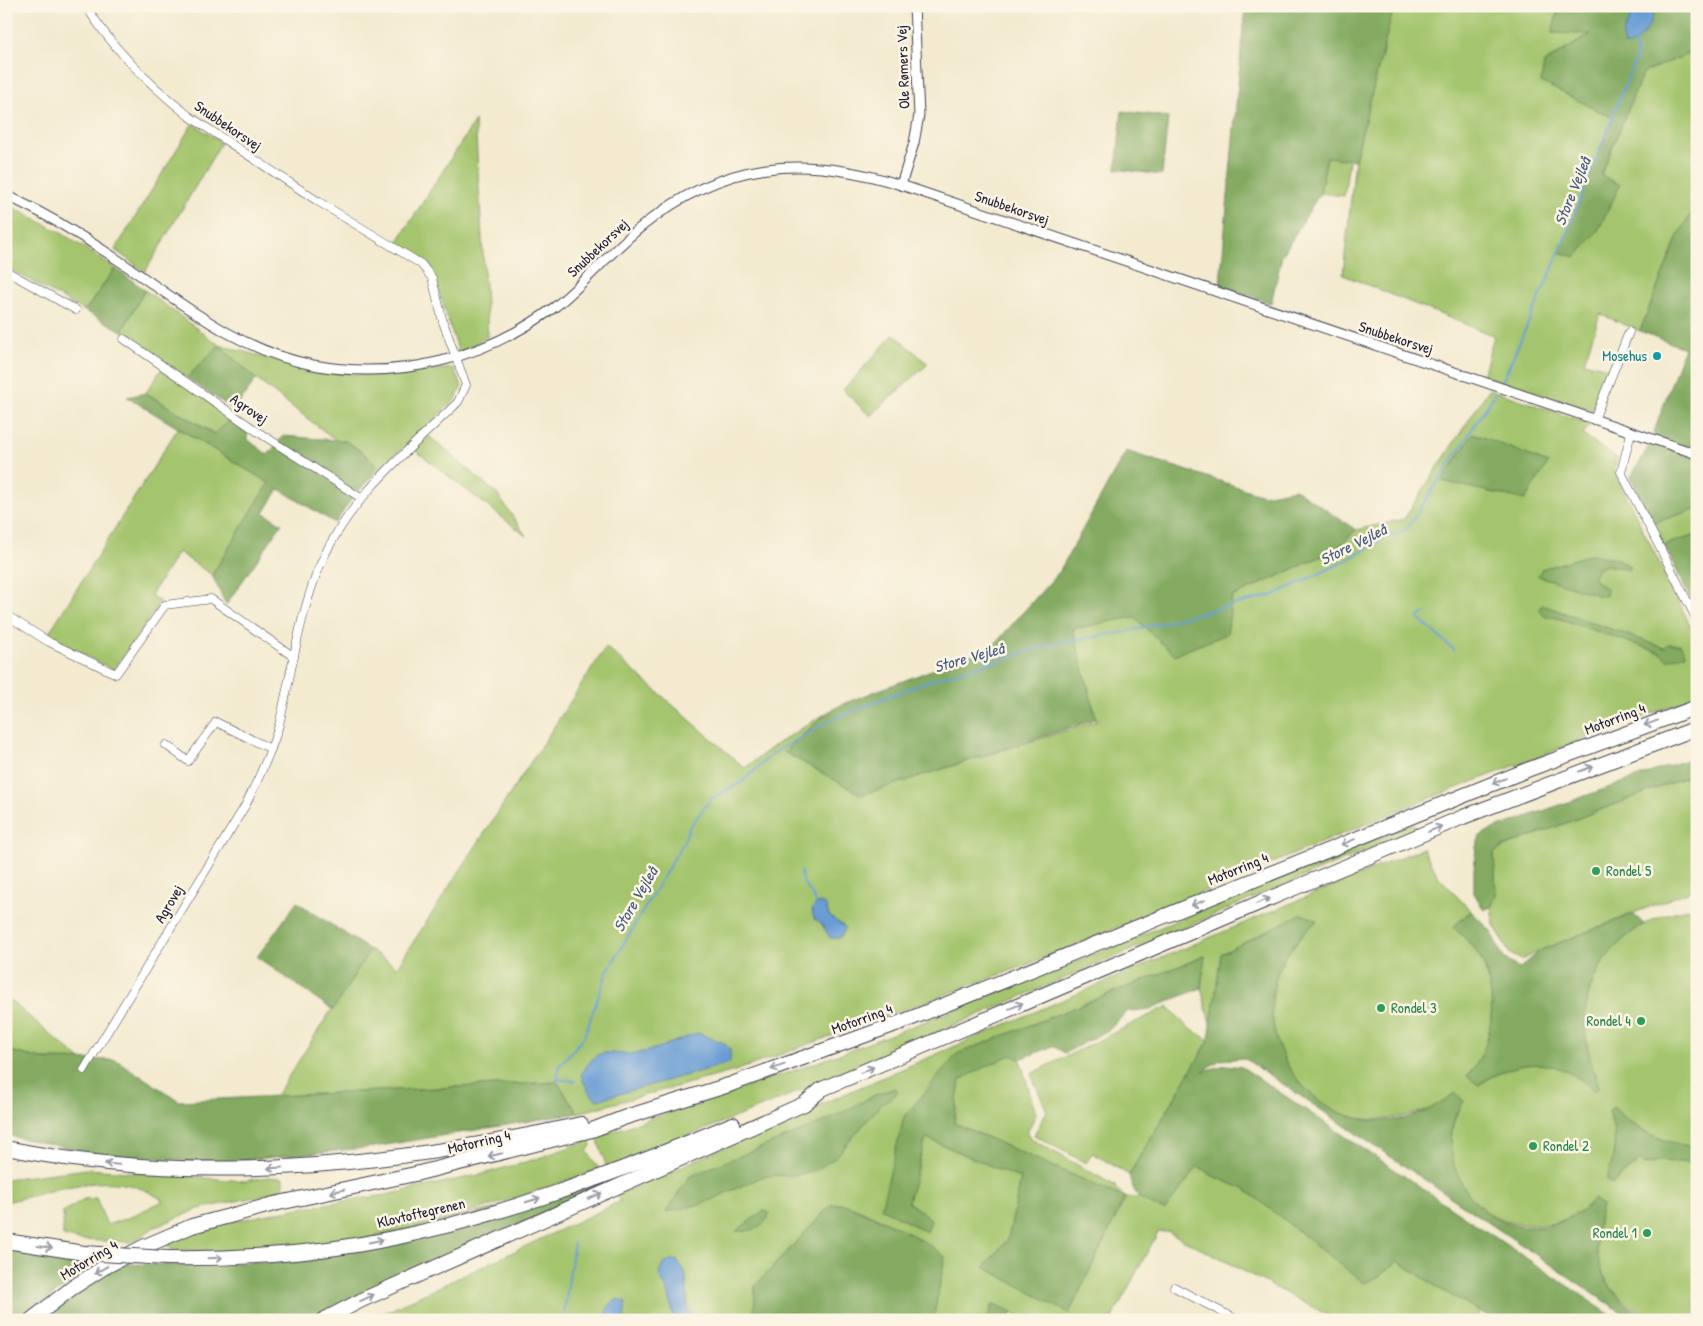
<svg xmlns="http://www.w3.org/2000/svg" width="1703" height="1326" viewBox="0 0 1703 1326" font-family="'Patrick Hand',sans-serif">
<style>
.green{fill:#a4c56d;stroke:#637454}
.forest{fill:#83aa60;stroke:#52664e}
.water{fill:#699dd5;stroke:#466088}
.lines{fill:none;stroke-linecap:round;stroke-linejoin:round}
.stream{stroke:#699dd5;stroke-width:2}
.minor-casing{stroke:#414051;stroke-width:9}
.tertiary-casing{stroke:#414051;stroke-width:11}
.motorway-casing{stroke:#414051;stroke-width:16}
.minor{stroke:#fff;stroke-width:8}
.tertiary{stroke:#fff;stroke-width:9}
.motorway{stroke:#fff;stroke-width:14}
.motorway-bridge-casing{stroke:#414051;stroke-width:16;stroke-linecap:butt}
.motorway-bridge{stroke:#fff;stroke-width:14}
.oneway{stroke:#9c9ca7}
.culture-dot{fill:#0f9aa8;stroke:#fcf5e5;stroke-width:2}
.leisure-dot{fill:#2e9e5b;stroke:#fcf5e5;stroke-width:2}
.labels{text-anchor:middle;stroke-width:5;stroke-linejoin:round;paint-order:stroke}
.street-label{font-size:15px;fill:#22223b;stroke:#fcf5e5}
.culture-label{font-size:15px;fill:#0d838f;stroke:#fcf5e5;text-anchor:end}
.leisure-label{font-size:15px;fill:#27864d;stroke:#fcf5e5;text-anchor:start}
.water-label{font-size:16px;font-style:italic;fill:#425980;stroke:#fcf5e5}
</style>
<rect width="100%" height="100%" fill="#fcf5e5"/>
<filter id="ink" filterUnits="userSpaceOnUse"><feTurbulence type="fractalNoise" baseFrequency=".02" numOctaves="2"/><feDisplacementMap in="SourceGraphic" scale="10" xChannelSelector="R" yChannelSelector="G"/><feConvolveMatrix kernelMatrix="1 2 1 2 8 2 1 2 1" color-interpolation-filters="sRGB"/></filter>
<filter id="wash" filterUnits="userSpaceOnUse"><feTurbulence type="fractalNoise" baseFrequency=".0096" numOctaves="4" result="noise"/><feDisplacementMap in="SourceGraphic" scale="20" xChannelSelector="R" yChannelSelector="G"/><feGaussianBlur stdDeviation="1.12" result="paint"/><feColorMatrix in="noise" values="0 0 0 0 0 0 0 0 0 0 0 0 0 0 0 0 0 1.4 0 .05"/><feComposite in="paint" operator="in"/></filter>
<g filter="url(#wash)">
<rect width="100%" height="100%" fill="#f3eacf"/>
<g class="green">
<path d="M 1394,6 L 1559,6 L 1552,33 L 1592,33 L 1544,63 L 1613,117 L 1559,252 L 1576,257 L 1619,185 L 1601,175 L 1643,72 L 1697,50 L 1697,204 L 1678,236 L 1640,331 L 1600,314 L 1584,362 L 1611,369 L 1592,410 L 1483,376 L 1494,336 L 1343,275 L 1355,160 Z"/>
<path d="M 475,121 L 488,336 L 459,353 L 430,266 L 396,244 Z"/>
<path d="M 193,123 L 221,143 L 145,272 L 115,250 Z"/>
<path d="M 1327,157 L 1349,159 L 1344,196 L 1320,193 Z"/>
<path d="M 6,204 L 60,232 L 115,268 L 85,311 L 6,267 Z"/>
<path d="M 145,290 L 219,345 L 311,370 L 378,376 L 453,368 L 462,386 L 455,400 L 377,471 C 372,457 352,441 337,441 L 256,379 L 219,345 L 187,378 L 122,331 Z"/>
<path d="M 894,334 L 928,364 L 870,416 L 843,390 Z"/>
<path d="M 162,368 L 233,418 L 215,434 L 146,393 Z"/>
<path d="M 1489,389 L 1590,424 L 1583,435 L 1617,458 L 1614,471 L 1697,639 L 1697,696 L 1417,803 L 1024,966 L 735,1071 L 578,1113 L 557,1082 L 276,1096 L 370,950 L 397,967 L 606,647 L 745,768 L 778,743 L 828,712 L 784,752 L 862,794 L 1097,721 L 1072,629 L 1134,616 L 1175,655 L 1232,597 L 1335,550 L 1356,530 L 1404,519 Z"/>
<path d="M 178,428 L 269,483 L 212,575 L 178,552 L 151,595 L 160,602 L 114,670 L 47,636 Z"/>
<path d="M 429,436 L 498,495 L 526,536 L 415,450 Z"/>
<path d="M 1697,509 L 1697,535 L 1664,545 L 1652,523 Z"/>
<path d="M 1697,773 L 1697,888 L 1541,950 L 1522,960 L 1510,954 L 1494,925 L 1491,907 L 1496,896 L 1494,853 L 1503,847 Z"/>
<path d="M 1413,823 L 1416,829 L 764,1106 L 607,1168 L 597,1138 L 599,1136 C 682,1107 766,1082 848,1051 C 1038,979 1226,900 1413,823 Z"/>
<path d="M 1423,848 L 1438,876 L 1471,911 L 1454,927 C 1463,936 1475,947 1481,959 C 1498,994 1495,1047 1468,1076 L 1479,1085 C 1503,1069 1531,1057 1560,1068 C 1575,1073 1585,1083 1599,1086 C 1594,1071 1586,1055 1585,1039 C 1579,968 1628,915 1697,908 L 1697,1147 C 1664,1144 1636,1130 1613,1107 L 1608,1112 C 1618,1134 1616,1158 1606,1180 L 1612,1184 L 1640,1160 L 1645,1165 L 1658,1161 L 1696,1163 L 1697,1159 L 1697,1319 C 1645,1326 1596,1295 1596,1241 C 1595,1229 1599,1217 1602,1206 L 1593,1199 C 1585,1211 1568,1220 1554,1223 C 1502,1234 1450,1201 1451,1144 C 1451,1130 1455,1112 1464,1101 C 1426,1107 1394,1127 1353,1117 C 1296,1103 1254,1032 1276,975 C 1285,954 1300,936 1317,921 L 1221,954 L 1211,1027 L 1201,988 L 1205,956 L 957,1054 L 881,1208 L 927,1232 L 931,1219 L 908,1202 L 925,1137 L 1021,1179 L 1008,1239 L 985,1267 L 1069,1313 L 1125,1198 L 954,1123 L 960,1079 L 1010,1055 L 1020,1059 L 1036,1114 L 1027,1133 L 1031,1139 L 1114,1185 L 1125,1198 L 1140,1198 L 1165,1210 L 1198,1166 L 1211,1175 L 1246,1190 L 1307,1237 L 1378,1277 L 1398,1261 L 1440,1289 L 1480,1311 L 1476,1320 L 1337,1320 L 1169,1232 L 1158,1232 L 1111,1320 L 1026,1320 L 993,1304 L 987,1320 L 933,1320 L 945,1257 C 932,1246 858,1205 842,1204 C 839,1204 834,1204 831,1205 L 755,1286 L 754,1320 L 369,1320 L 619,1202 L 617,1195 C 883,1075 1153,961 1423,848 Z"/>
<path d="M 6,997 L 81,1060 L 41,1059 L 6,1050 Z"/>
<path d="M 1168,1006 L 1187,1027 L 1209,1040 L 1129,1175 L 1093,1153 L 1086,1163 L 1034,1135 L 1047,1111 L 1031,1074 Z"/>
<path d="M 590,1140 L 591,1146 L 587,1151 L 599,1169 C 491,1208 372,1247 257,1251 C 229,1252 201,1250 173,1250 L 165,1244 L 206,1227 L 299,1208 L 386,1195 L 483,1174 L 536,1159 Z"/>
<path d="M 87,1169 L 244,1181 L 268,1177 L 283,1178 L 283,1189 L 270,1194 L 198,1209 L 153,1228 L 132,1242 L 79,1240 L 63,1236 L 63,1212 L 84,1199 L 96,1198 L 107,1225 L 130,1217 L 163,1201 C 117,1165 56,1191 6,1202 L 6,1179 Z"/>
</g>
<g class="forest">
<path d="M 1245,6 L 1394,6 L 1355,160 L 1327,157 L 1320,193 L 1282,256 L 1271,303 L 1220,285 Z"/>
<path d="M 1559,6 L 1697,6 L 1697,50 L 1643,73 L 1601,175 L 1620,185 L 1599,229 L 1576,257 L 1559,252 L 1613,118 L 1541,82 L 1544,63 L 1591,34 L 1552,33 Z"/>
<path d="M 1122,111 L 1168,117 L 1162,175 L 1116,169 Z"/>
<path d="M 1697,204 L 1697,509 L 1652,523 L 1631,477 L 1649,446 L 1684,348 L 1640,331 L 1678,236 Z"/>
<path d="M 115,268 L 145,290 L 122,331 L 85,311 Z"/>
<path d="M 219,345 L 256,379 L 234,410 L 187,378 Z"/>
<path d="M 146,393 L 214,434 L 233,418 L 248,427 L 247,439 L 268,455 L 283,436 L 346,441 L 374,462 L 377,471 L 353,497 L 335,523 L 279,489 L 264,513 L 282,524 L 226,605 L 212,575 L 269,483 L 127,397 Z"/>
<path d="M 1473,433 L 1548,463 L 1525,500 L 1442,481 Z"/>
<path d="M 1126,451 L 1263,495 L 1295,489 L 1356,530 L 1335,550 L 1232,597 L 1227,634 L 1174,655 L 1134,617 L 1073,629 L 1096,719 L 862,795 L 784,752 L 828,712 L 845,703 L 992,647 L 1059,572 Z"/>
<path d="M 1697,535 L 1697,609 L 1696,610 L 1664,545 Z"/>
<path d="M 1591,554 L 1618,559 L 1629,566 L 1630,570 L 1606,565 L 1598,569 L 1593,578 L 1607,590 L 1606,596 L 1597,595 L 1538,576 L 1542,569 Z"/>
<path d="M 1542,605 L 1665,648 L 1668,644 L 1680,644 L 1687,654 L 1667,660 L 1661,653 L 1557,618 L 1544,616 L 1538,610 Z"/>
<path d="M 1697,756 L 1697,773 L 1503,847 L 1494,853 L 1496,896 L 1491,907 L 1484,910 L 1474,893 L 1474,870 L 1476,847 L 1480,836 L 1490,830 Z"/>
<path d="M 297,902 L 370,950 L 333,1010 L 257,957 Z"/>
<path d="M 1471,911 L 1490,930 L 1503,957 L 1519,969 L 1541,950 L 1633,914 L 1644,924 C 1580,965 1574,1020 1599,1087 L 1594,1091 C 1557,1055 1519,1058 1478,1085 L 1467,1076 C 1494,1047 1499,995 1481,959 C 1475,947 1463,936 1453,927 Z"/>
<path d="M 1301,914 L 1317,920 C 1300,936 1282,955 1276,978 C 1256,1048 1312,1124 1385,1121 C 1412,1120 1434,1108 1455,1093 L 1464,1101 C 1456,1110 1451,1127 1451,1140 C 1450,1198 1509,1247 1566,1219 C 1576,1214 1587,1208 1593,1199 L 1602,1206 C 1586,1256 1605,1303 1656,1320 L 1633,1320 L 1244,1058 L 1220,1060 L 1203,1071 L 1226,1065 L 1242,1067 L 1618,1320 L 1495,1320 L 1440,1289 L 1398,1261 L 1378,1277 L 1364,1283 L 1246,1190 L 1211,1175 L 1198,1166 L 1165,1210 C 1143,1202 1134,1198 1129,1175 L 1209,1040 L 1221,954 Z"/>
<path d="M 1205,956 L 1201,988 L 1147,1010 L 1127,1011 L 1110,1029 L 1065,1053 L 1053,1046 L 1020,1059 L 1010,1055 L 960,1080 L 954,1123 L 1125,1198 L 1069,1313 L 984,1267 L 1008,1239 L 1021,1179 L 926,1138 L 908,1202 L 931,1219 L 927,1232 L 881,1208 L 904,1117 L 957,1054 Z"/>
<path d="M 6,1050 L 41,1059 L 116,1060 L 179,1101 L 557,1082 L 578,1113 L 374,1147 L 216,1163 L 92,1153 L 6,1135 Z"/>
<path d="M 894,1088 L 898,1091 L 893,1097 L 883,1102 L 836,1157 L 816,1170 L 796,1175 L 764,1176 L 702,1204 L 666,1212 L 690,1176 L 824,1122 L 873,1096 Z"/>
<path d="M 1614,1107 C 1636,1131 1665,1144 1697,1147 L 1696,1163 L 1658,1161 L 1645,1165 L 1640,1160 L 1612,1184 L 1606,1180 C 1615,1158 1618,1133 1608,1112 Z"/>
<path d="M 603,1183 L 604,1187 L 315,1320 L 37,1320 L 117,1264 L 187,1265 L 275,1261 Z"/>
<path d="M 844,1204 C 876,1218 919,1234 945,1257 L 933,1320 L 754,1320 L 755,1286 L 831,1205 Z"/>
<path d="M 763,1211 L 770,1213 C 765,1227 750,1233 736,1231 Z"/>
<path d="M 6,1247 L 89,1262 L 92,1268 L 46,1300 L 22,1320 L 6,1320 Z"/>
<path d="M 993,1304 L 1013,1312 L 1009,1320 L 987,1320 Z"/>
</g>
<g class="water">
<path d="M 1635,6 L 1655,6 C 1651,24 1645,37 1629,46 L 1623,45 L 1623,34 Z"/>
<path d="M 818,903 L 822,903 L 826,906 L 829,916 L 846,928 L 840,938 L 830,938 L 821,923 L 814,919 L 812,909 Z"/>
<path d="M 698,1033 L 724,1043 L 730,1049 L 730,1063 L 597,1100 C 588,1093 585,1085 581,1075 C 601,1040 609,1058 638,1053 C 658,1050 679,1039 698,1033 Z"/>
<path d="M 672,1260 L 678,1261 L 686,1274 L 688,1308 L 695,1320 L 674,1320 L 669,1295 L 659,1274 L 663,1264 Z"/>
<path d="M 618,1299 L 626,1302 L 624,1320 L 606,1320 C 605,1309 609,1304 618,1299 Z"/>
</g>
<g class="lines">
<g class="stream">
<path d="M 1502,382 L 1554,265 L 1637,55 L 1634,42"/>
<path d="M 1425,613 L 1418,618 L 1454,650"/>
<path d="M 801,871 C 800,886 812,888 816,904"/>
<path d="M 556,1079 L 575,1081"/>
<path d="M 557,1082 L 559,1066 L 584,1037 L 607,972 L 683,843 L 690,826 L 711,799 L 742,782 L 772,754 L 835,718 L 928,681 L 1057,643 L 1125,632 L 1273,595 L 1342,563 L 1383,539 L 1407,529 L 1495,394"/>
<path d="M 563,1320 L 574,1243"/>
</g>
</g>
</g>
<g filter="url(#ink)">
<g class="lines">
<g class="minor-casing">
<g id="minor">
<path d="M 6,271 L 76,310"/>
<path d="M 124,339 L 258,432 L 361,498"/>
<path d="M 1594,420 L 1629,332"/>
<path d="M 1631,433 L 1621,472 L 1697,620"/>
<path d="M 6,615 L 49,642 L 116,674 L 165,605 L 211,599 L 294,657"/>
<path d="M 166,745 L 188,761 L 216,722 L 271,749"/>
<path d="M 84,1070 L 245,806 C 258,780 271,753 279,725 C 292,672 299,614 321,563 C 349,498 408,451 458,402 L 466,385 L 443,322 L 432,278 L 421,264 L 319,202 L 189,116 C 151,86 112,48 86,6"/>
<path d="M 1174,1287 L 1237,1320"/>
</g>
</g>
<g class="tertiary-casing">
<g id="tertiary">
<path d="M 901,185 L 914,143 L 919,115 L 914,6"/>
<path d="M 6,195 C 44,213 81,235 115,258 C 179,301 236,350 313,365 C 399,381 487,358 556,306 C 586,282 611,251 641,227 C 723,160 803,154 901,185 L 1697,454"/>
</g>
</g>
<g class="motorway-casing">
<g id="motorway">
<path d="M 6,1148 C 199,1187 391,1166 581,1124"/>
<path d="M 6,1241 L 84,1253"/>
<path d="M 166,1258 C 232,1259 297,1255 362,1244 C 490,1222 614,1174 733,1124"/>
<path d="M 31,1320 L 72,1288 L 103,1268 L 143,1247 L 192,1226 L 274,1204 L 415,1174 L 592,1130 L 626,1117 L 729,1085 L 907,1020 L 1527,770 L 1697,707"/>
<path d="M 323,1320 L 364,1299 L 804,1104 L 822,1089 L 1285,892 L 1463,817 L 1697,728"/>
</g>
</g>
<use href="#minor" class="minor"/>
<use href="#tertiary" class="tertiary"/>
<use href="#motorway" class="motorway"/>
<g class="motorway-bridge-casing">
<path id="motorway-bridge" d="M 84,1253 L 166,1258"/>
</g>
<use href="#motorway-bridge" class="motorway-bridge"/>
</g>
<defs><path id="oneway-shaft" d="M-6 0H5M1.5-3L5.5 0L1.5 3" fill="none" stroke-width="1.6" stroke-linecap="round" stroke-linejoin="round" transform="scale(1.25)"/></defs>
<g class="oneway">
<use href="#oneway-shaft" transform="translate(1651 723) rotate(160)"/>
<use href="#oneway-shaft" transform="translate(1586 769) rotate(-21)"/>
<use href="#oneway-shaft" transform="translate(1499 781) rotate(158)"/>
<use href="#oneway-shaft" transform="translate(1435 829) rotate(-23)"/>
<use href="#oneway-shaft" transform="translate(1348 842) rotate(158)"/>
<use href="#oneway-shaft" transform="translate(1263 901) rotate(-23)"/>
<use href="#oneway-shaft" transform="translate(1198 903) rotate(158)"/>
<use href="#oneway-shaft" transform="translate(1016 1006) rotate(-23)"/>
<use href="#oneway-shaft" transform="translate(778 1067) rotate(160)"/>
<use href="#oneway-shaft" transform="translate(867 1070) rotate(-24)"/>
<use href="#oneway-shaft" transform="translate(495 1155) rotate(167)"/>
<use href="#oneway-shaft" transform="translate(112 1164) rotate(-175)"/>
<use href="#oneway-shaft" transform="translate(275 1168) rotate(177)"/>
<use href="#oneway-shaft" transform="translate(337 1191) rotate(168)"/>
<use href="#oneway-shaft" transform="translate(595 1196) rotate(-24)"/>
<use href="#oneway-shaft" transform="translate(533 1200) rotate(-17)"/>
<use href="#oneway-shaft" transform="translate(376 1241) rotate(-12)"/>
<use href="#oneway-shaft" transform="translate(45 1247) rotate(8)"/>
<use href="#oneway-shaft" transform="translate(215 1258) rotate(-2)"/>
<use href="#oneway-shaft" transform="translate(101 1270) rotate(149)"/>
<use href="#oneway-shaft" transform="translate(367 1298) rotate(-25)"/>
</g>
</g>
<circle class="culture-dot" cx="1657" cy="356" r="5"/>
<g class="leisure-dot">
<circle cx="1596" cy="871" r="5"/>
<circle cx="1381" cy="1008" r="5"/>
<circle cx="1641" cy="1021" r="5"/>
<circle cx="1533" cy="1146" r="5"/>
<circle cx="1647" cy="1233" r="5"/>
</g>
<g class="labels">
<g class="street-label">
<text transform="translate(903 67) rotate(-92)" y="5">Ole Rømers Vej</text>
<text transform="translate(228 126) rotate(34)" y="5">Snubbekorsvej</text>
<text transform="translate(1012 208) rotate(19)" y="5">Snubbekorsvej</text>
<text transform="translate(598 248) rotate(-43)" y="5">Snubbekorsvej</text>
<text transform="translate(1396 338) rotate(18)" y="5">Snubbekorsvej</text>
<text transform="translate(249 409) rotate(34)" y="5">Agrovej</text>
<text transform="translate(1615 719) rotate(-21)" y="5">Motorring 4</text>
<text transform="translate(1238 869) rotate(-22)" y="5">Motorring 4</text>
<text transform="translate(169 904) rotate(-59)" y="5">Agrovej</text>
<text transform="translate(862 1019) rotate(-20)" y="5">Motorring 4</text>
<text transform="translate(479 1142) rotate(-13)" y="5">Motorring 4</text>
<text transform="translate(421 1213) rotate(-13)" y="5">Klovtoftegrenen</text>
<text transform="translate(89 1260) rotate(-31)" y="5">Motorring 4</text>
</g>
<g class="culture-label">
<text x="1647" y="361">Mosehus</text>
</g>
<g class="leisure-label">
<text x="1606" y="876">Rondel 5</text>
<text x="1391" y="1013">Rondel 3</text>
<text x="1631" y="1026" text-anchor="end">Rondel 4</text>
<text x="1543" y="1151">Rondel 2</text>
<text x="1637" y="1238" text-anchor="end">Rondel 1</text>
</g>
<g class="water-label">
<text transform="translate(1572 191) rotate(-68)" y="6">Store Vejleå</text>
<text transform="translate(1353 544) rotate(-27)" y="6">Store Vejleå</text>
<text transform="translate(969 657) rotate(-16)" y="6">Store Vejleå</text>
<text transform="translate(635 899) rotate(-60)" y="6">Store Vejleå</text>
</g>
</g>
<rect width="1703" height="1326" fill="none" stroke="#fcf5e5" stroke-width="25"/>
</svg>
